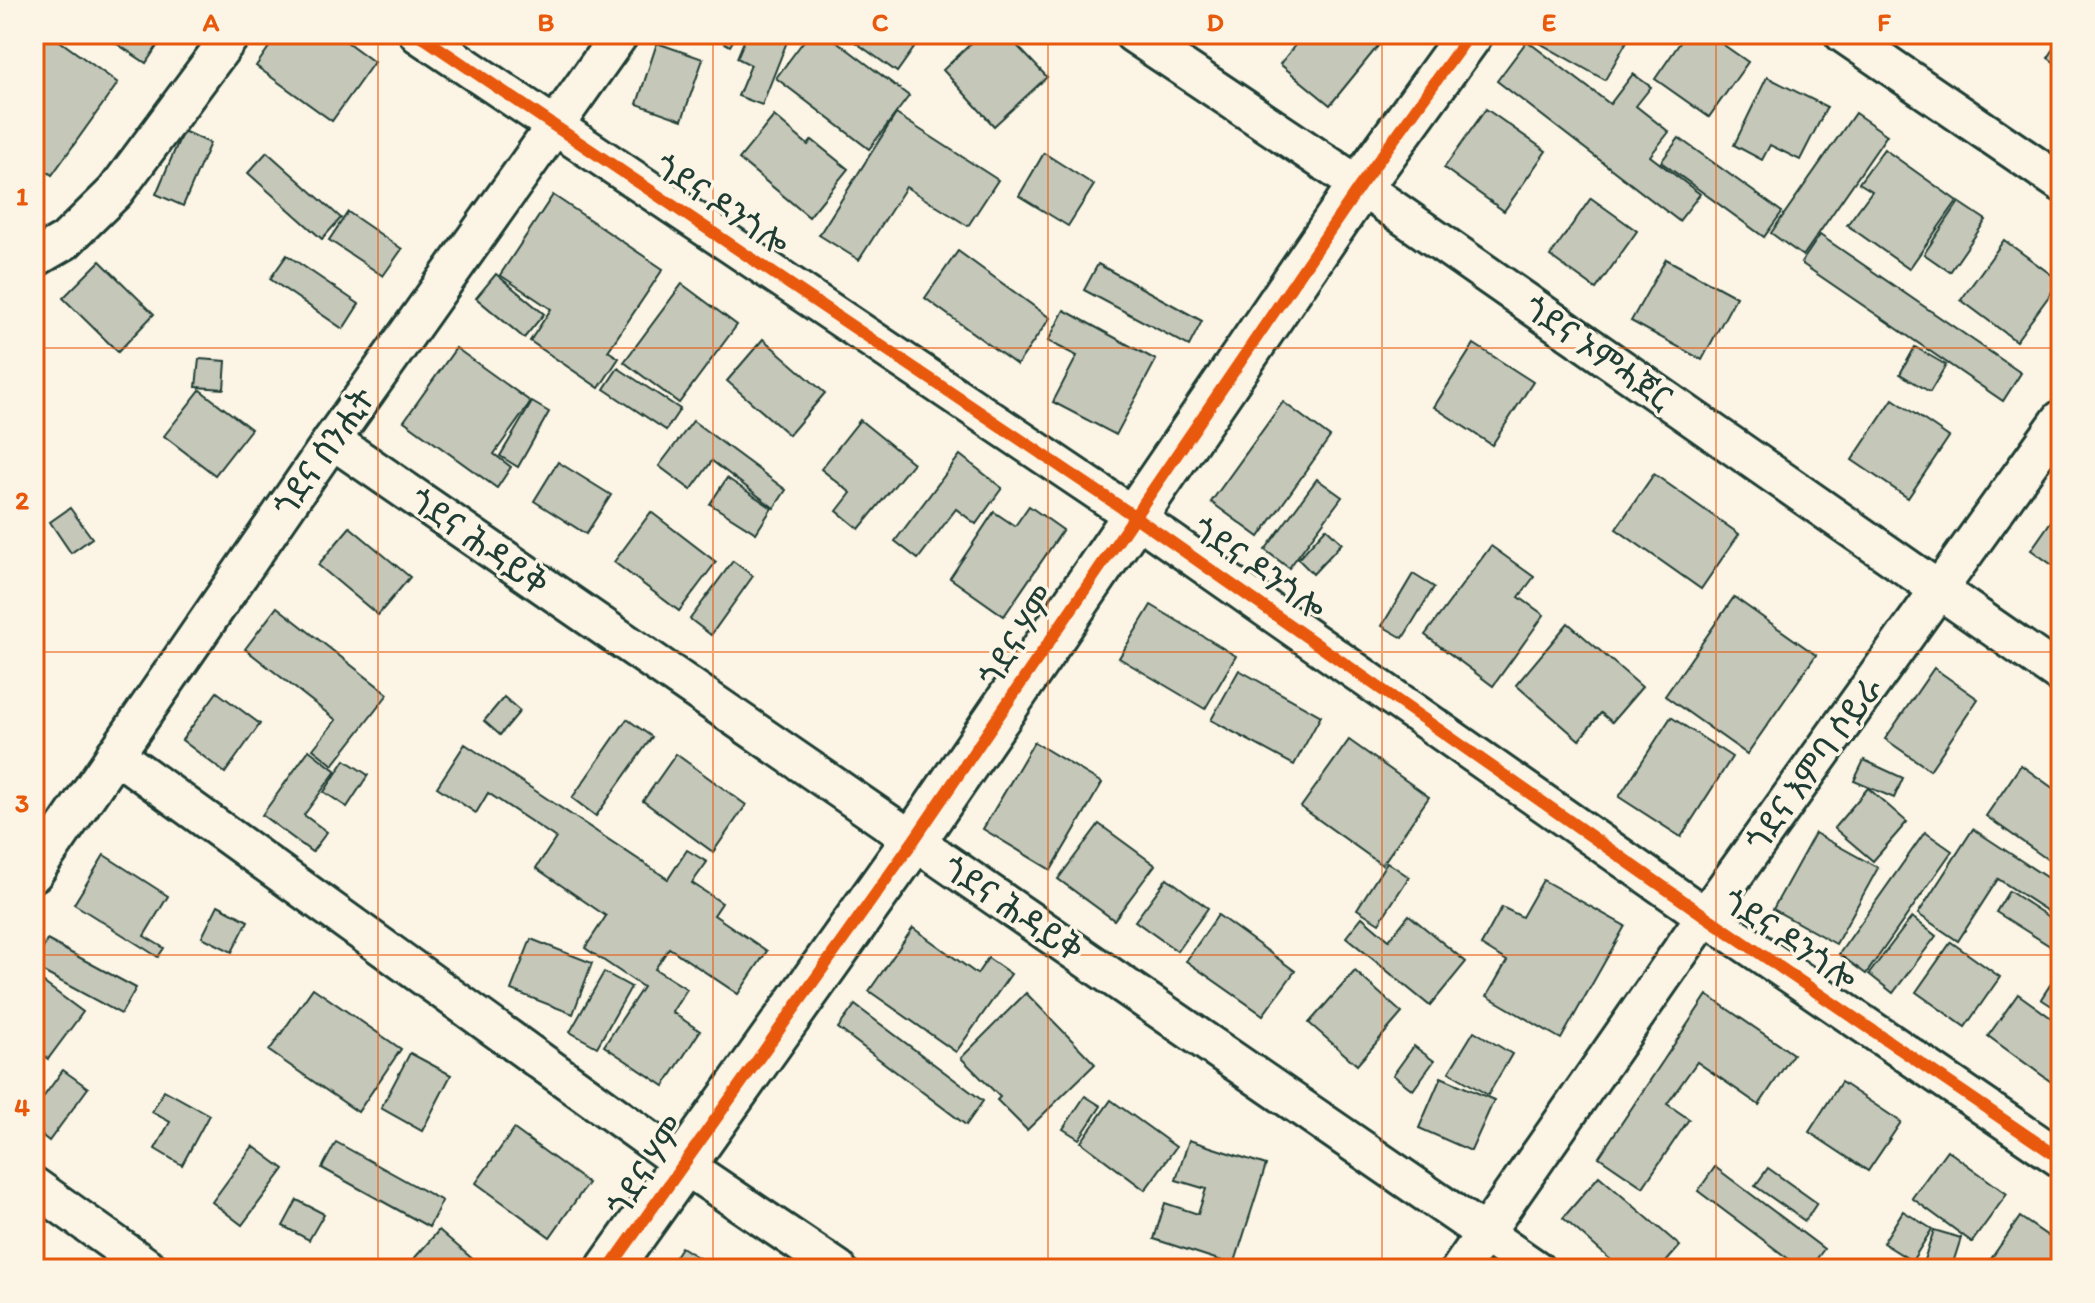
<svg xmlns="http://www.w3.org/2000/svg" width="2095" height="1303" viewBox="0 0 2095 1303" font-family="Itim,'Noto Sans Ethiopic',sans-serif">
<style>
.building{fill:#c5c7b9;stroke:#1f3d34;stroke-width:2}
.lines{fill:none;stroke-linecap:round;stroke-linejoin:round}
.minor-casing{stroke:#1f3d34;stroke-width:42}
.tertiary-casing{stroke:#1f3d34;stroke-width:50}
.minor{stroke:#fcf5e5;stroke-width:36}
.tertiary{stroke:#fcf5e5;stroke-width:44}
.cycleway-casing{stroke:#fcf5e5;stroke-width:17}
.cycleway{stroke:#e8590c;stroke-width:12}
.grid{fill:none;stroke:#e8590c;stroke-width:2;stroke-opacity:0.55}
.labels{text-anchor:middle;stroke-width:7;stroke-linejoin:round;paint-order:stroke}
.street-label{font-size:34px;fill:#1f3d34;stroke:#fcf5e5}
.neatline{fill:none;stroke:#e8590c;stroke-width:3}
.grid-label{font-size:26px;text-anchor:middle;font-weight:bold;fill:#e8590c}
</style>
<rect width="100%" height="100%" fill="#fcf5e5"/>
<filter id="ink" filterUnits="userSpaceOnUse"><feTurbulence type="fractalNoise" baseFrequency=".0125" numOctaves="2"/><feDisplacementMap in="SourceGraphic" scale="16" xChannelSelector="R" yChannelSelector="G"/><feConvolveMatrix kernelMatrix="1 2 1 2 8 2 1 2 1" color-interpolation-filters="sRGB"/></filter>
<g filter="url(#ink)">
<g class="building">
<path d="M 41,34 L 50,34 L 118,83 L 52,175 L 34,162 L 34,44 Z"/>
<path d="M 102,34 L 165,34 L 146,63 Z"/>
<path d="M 278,34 L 336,34 L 374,62 L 332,121 L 256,66 Z"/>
<path d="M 709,34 L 737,34 L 730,46 Z"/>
<path d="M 747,34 L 790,34 L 762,105 L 738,96 L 751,65 L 737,58 Z"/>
<path d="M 809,34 L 827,34 L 909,96 L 869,149 L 776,78 Z"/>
<path d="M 844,34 L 924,34 L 897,72 Z"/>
<path d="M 981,34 L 1006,34 L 1047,77 L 994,126 L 943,70 Z"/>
<path d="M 1304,34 L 1385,34 L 1387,35 L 1330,105 L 1280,64 Z"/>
<path d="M 1542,34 L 1631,34 L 1605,80 L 1538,42 Z"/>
<path d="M 1686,34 L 1708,34 L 1748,62 L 1709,117 L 1655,79 Z"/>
<path d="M 2061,38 L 2061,67 L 2048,58 Z"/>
<path d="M 1527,41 L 1610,104 L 1633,74 L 1651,87 L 1636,106 L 1669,132 L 1650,156 L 1700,194 L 1679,221 L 1497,81 Z"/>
<path d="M 657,43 L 703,59 L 682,120 L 637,104 Z"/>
<path d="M 1767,77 L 1827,107 L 1800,160 L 1770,145 L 1762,160 L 1734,145 Z"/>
<path d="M 1486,109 L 1546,151 L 1504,211 L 1444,168 Z"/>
<path d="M 1855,113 L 1887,135 L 1803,256 L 1771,233 Z"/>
<path d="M 896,114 L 998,180 L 968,226 L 906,187 L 859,260 L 819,235 Z"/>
<path d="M 774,116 L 808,145 L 812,140 L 848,169 L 809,217 L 739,159 Z"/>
<path d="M 183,131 L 210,143 L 183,206 L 156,194 Z"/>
<path d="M 1679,138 L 1782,212 L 1764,237 L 1661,162 Z"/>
<path d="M 1884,149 L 1957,201 L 1909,269 L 1847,225 L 1872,191 L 1859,183 Z"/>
<path d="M 267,152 L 341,218 L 322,239 L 248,173 Z"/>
<path d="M 1044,153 L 1094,185 L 1068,226 L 1019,196 Z"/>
<path d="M 553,195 L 663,269 L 608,351 L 619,358 L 599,388 L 530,341 L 551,309 L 500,275 Z"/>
<path d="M 1591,198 L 1637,231 L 1596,289 L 1550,256 Z"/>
<path d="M 1959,202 L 1986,220 L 1950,272 L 1924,254 Z"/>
<path d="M 348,212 L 402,249 L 383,276 L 329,240 Z"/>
<path d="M 1820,235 L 2021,373 L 2003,401 L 1801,263 Z"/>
<path d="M 2004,240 L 2060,281 L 2016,341 L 1961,300 Z"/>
<path d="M 958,251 L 1050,318 L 1017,365 L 925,298 Z"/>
<path d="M 287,255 L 359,304 L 343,329 L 270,279 Z"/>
<path d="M 1666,259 L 1736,297 L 1702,360 L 1631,321 Z"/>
<path d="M 100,261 L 154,314 L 118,352 L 63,298 Z"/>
<path d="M 1098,264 L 1202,321 L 1189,346 L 1084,290 Z"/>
<path d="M 496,274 L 544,314 L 524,338 L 476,298 Z"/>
<path d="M 682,284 L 737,325 L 679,403 L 624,362 Z"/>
<path d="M 1064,310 L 1156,360 L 1116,435 L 1053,402 L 1077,356 L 1048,341 Z"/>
<path d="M 763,339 L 825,393 L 789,435 L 727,381 Z"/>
<path d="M 1474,344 L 1533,382 L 1492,445 L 1434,407 Z"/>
<path d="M 1915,347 L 1946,365 L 1930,392 L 1900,374 Z"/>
<path d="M 456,348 L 531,402 L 494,454 L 511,467 L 497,488 L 404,421 Z"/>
<path d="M 199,359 L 226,361 L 224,389 L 196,387 Z"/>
<path d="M 618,368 L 680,409 L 666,430 L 604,389 Z"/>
<path d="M 200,390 L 251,429 L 215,475 L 164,436 Z"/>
<path d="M 1893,399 L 1949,437 L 1908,498 L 1852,460 Z"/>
<path d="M 532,402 L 549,412 L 518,467 L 500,456 Z"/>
<path d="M 1283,402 L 1330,437 L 1259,537 L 1211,502 Z"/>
<path d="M 860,420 L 913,463 L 859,529 L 837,511 L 851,493 L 821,469 Z"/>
<path d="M 693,421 L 786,490 L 774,508 L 712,461 L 691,490 L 659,466 Z"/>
<path d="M 960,455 L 1002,488 L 976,524 L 956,509 L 918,559 L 895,541 Z"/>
<path d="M 558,462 L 611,495 L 586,534 L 534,501 Z"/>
<path d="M 1654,474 L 1739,534 L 1701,589 L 1616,529 Z"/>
<path d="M 727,478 L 772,508 L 756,533 L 710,504 Z"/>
<path d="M 1317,479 L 1342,497 L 1289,568 L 1265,550 Z"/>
<path d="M 1029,506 L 1063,530 L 1004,616 L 950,578 L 994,512 L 1015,526 Z"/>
<path d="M 2061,507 L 2061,571 L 2031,550 Z"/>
<path d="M 70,508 L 92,538 L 71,553 L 50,522 Z"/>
<path d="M 651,512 L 716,562 L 679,611 L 614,562 Z"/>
<path d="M 350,527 L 410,577 L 378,615 L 318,565 Z"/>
<path d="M 1326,528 L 1342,543 L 1313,574 L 1298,559 Z"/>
<path d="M 1491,546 L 1534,577 L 1519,597 L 1544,615 L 1493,686 L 1425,635 Z"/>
<path d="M 733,561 L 753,576 L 711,635 L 690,619 Z"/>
<path d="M 1413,574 L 1434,587 L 1403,638 L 1382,626 Z"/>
<path d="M 1734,597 L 1816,655 L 1747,754 L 1665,696 Z"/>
<path d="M 1151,605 L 1236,656 L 1205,709 L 1119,658 Z"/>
<path d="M 277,607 L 388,694 L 333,765 L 313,749 L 336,720 L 245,649 Z"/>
<path d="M 1568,623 L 1642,687 L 1612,722 L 1601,713 L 1579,740 L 1516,685 Z"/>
<path d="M 1934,668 L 1978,699 L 1930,770 L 1885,739 Z"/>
<path d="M 1239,670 L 1321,716 L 1294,765 L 1211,720 Z"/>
<path d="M 217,692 L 260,724 L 225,773 L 182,740 Z"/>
<path d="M 504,697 L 520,711 L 500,735 L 484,721 Z"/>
<path d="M 1671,717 L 1732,757 L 1681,837 L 1619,797 Z"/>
<path d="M 627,719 L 652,737 L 596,816 L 572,798 Z"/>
<path d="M 1349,740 L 1429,797 L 1382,865 L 1301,807 Z"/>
<path d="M 1034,742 L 1102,783 L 1051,870 L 983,829 Z"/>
<path d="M 465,744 L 668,879 L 687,850 L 707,862 L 692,883 L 722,903 L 714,915 L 767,951 L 738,994 L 669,948 L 655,969 L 687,989 L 672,1012 L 700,1031 L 664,1086 L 604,1046 L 643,987 L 585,948 L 606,916 L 536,868 L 556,838 L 488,793 L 476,813 L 437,787 Z"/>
<path d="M 309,750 L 336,771 L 304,815 L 327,832 L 312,852 L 262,815 Z"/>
<path d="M 676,754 L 746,805 L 713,852 L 643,801 Z"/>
<path d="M 345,760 L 368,775 L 347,807 L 324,792 Z"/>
<path d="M 1864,760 L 1903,778 L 1894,798 L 1854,781 Z"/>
<path d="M 2021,765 L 2061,794 L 2061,869 L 1986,816 Z"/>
<path d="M 1868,788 L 1907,822 L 1873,861 L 1834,828 Z"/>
<path d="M 1099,824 L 1155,865 L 1114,920 L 1058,879 Z"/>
<path d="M 1973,829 L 2061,887 L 2061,907 L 2055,916 L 1998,879 L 1958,941 L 1918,914 Z"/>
<path d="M 1925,832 L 1952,851 L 1866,974 L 1839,954 Z"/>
<path d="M 1815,833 L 1878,868 L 1836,944 L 1773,909 Z"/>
<path d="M 104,855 L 168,896 L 144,936 L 164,948 L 158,957 L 74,904 Z"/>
<path d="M 1387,862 L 1409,877 L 1379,923 L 1357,909 Z"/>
<path d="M 1167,878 L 1208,908 L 1177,951 L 1135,921 Z"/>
<path d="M 1543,880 L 1625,926 L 1561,1039 L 1487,996 L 1507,961 L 1481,945 L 1502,907 L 1522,917 Z"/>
<path d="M 2009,891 L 2061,925 L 2061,953 L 1996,912 Z"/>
<path d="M 218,905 L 248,921 L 232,952 L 202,937 Z"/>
<path d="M 1218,915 L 1295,971 L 1263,1015 L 1186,961 Z"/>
<path d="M 1409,915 L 1466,962 L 1430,1006 L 1346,937 L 1362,917 L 1389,940 Z"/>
<path d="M 1912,917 L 1936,936 L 1893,993 L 1869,974 Z"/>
<path d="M 913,928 L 977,974 L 988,958 L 1011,974 L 956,1052 L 869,991 Z"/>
<path d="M 531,939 L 592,963 L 573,1014 L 511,990 Z"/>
<path d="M 47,940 L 136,988 L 121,1014 L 34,967 Z"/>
<path d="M 1951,942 L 2000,977 L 1965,1027 L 1916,992 Z"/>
<path d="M 2061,968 L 2061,1012 L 2041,999 Z"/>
<path d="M 1355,971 L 1402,1013 L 1357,1065 L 1309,1023 Z"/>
<path d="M 604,972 L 631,987 L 597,1047 L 570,1032 Z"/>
<path d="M 36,977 L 83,1012 L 48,1059 L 34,1048 Z"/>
<path d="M 313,988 L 401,1049 L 358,1112 L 269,1051 Z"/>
<path d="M 1026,993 L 1095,1064 L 1027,1130 L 997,1100 L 1000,1097 L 961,1058 Z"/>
<path d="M 2018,994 L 2061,1025 L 2061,1089 L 1988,1036 Z"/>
<path d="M 1707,995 L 1793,1054 L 1759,1105 L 1697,1062 L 1667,1104 L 1689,1119 L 1643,1187 L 1599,1157 Z"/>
<path d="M 855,1005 L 983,1101 L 966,1125 L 838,1028 Z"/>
<path d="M 1474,1031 L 1512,1054 L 1488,1095 L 1449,1072 Z"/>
<path d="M 1414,1046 L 1434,1061 L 1413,1090 L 1393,1075 Z"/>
<path d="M 410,1053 L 451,1075 L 422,1131 L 381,1108 Z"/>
<path d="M 63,1070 L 88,1088 L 49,1141 L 34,1129 L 34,1110 Z"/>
<path d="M 1441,1077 L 1494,1100 L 1471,1151 L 1419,1128 Z"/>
<path d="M 1841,1082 L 1901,1122 L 1868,1171 L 1809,1132 Z"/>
<path d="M 164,1090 L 209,1115 L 182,1165 L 155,1149 L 170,1122 L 152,1112 Z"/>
<path d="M 1085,1096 L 1101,1106 L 1079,1139 L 1063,1129 Z"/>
<path d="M 1111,1100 L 1176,1147 L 1145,1190 L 1081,1142 Z"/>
<path d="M 514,1129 L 588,1183 L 550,1237 L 476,1183 Z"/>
<path d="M 1189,1140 L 1266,1165 L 1234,1265 L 1154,1239 L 1165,1203 L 1198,1214 L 1206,1189 L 1176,1180 Z"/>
<path d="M 336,1142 L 442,1201 L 429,1227 L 322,1168 Z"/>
<path d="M 253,1146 L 284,1169 L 242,1225 L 212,1202 Z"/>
<path d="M 1947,1150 L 2007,1194 L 1972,1242 L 1912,1198 Z"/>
<path d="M 1715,1167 L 1824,1249 L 1809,1269 L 1802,1269 L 1698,1191 Z"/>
<path d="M 1768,1168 L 1817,1203 L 1805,1221 L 1755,1186 Z"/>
<path d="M 1599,1176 L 1680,1246 L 1660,1269 L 1621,1269 L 1563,1218 Z"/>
<path d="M 297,1200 L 324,1214 L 309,1240 L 283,1226 Z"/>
<path d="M 1903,1211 L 1932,1229 L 1912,1261 L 1883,1243 Z"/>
<path d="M 2020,1217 L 2061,1245 L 2061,1269 L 1984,1269 Z"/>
<path d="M 439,1230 L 484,1269 L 405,1269 Z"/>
<path d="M 1934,1230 L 1961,1238 L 1951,1269 L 1941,1269 L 1923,1263 Z"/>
<path d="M 681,1247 L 717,1269 L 667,1269 Z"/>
</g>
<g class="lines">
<g class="minor-casing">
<g id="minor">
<path d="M 418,34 L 1134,516 L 1705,916 L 2061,1159"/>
<path d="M 1133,34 L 1360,186 L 2061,675"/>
<path d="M 1843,34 L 2061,183"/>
<path d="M 34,259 L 65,241 L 115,192 L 232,34"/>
<path d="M 332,440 L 1536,1269"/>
<path d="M 115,754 L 684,1165 L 838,1269"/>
<path d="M 34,873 L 332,440 L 620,34"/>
<path d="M 34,1186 L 150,1269"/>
<path d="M 1460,1269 L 1705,916 L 2061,419"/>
</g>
</g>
<g class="tertiary-casing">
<path id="tertiary" d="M 609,1269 L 914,840 L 1360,186 L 1470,34"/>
</g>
<use href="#minor" class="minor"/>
<use href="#tertiary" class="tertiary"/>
<g class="cycleway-casing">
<g id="cycleway">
<path d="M 418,34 L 1134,516 L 1705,916 L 2061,1159"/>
<path d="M 609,1269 L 914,840 L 1360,186 L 1470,34"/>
</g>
</g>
<use href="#cycleway" class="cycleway"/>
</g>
</g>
<path class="grid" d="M 378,34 L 378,1269M 713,34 L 713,1269M 1048,34 L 1048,1269M 1382,34 L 1382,1269M 1716,34 L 1716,1269M 34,348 L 2061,348M 34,652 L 2061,652M 34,955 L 2061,955"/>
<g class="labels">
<g class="street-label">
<text transform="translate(722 205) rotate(34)" y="12">ጎደና ዶንጎሎ</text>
<text transform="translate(1598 353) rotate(35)" y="12">ጎደና ኦምሓጀር</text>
<text transform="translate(324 452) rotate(-55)" y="12">ጎደና ሰንሒት</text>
<text transform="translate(479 542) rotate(35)" y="12">ጎደና ሕዳይቅ</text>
<text transform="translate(1259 569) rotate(35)" y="12">ጎደና ዶንጎሎ</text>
<text transform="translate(1018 637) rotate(-56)" y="12">ጎደና ሃም</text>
<text transform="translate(1814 764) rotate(-54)" y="12">ጎደና እምባ ሶይራ</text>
<text transform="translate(1013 909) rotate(34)" y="12">ጎደና ሕዳይቅ</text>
<text transform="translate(1790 940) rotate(34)" y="12">ጎደና ዶንጎሎ</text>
<text transform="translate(647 1167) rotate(-55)" y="12">ጎደና ሃም</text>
</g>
</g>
<rect width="2095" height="1303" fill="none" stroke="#fcf5e5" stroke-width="88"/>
<rect x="44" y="44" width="2007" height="1215" class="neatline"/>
<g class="grid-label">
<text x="211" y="31">A</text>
<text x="546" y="31">B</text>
<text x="880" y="31">C</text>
<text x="1215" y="31">D</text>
<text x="1549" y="31">E</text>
<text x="1884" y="31">F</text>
<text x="22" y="205">1</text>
<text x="22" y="509">2</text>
<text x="22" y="812">3</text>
<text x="22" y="1116">4</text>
</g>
</svg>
